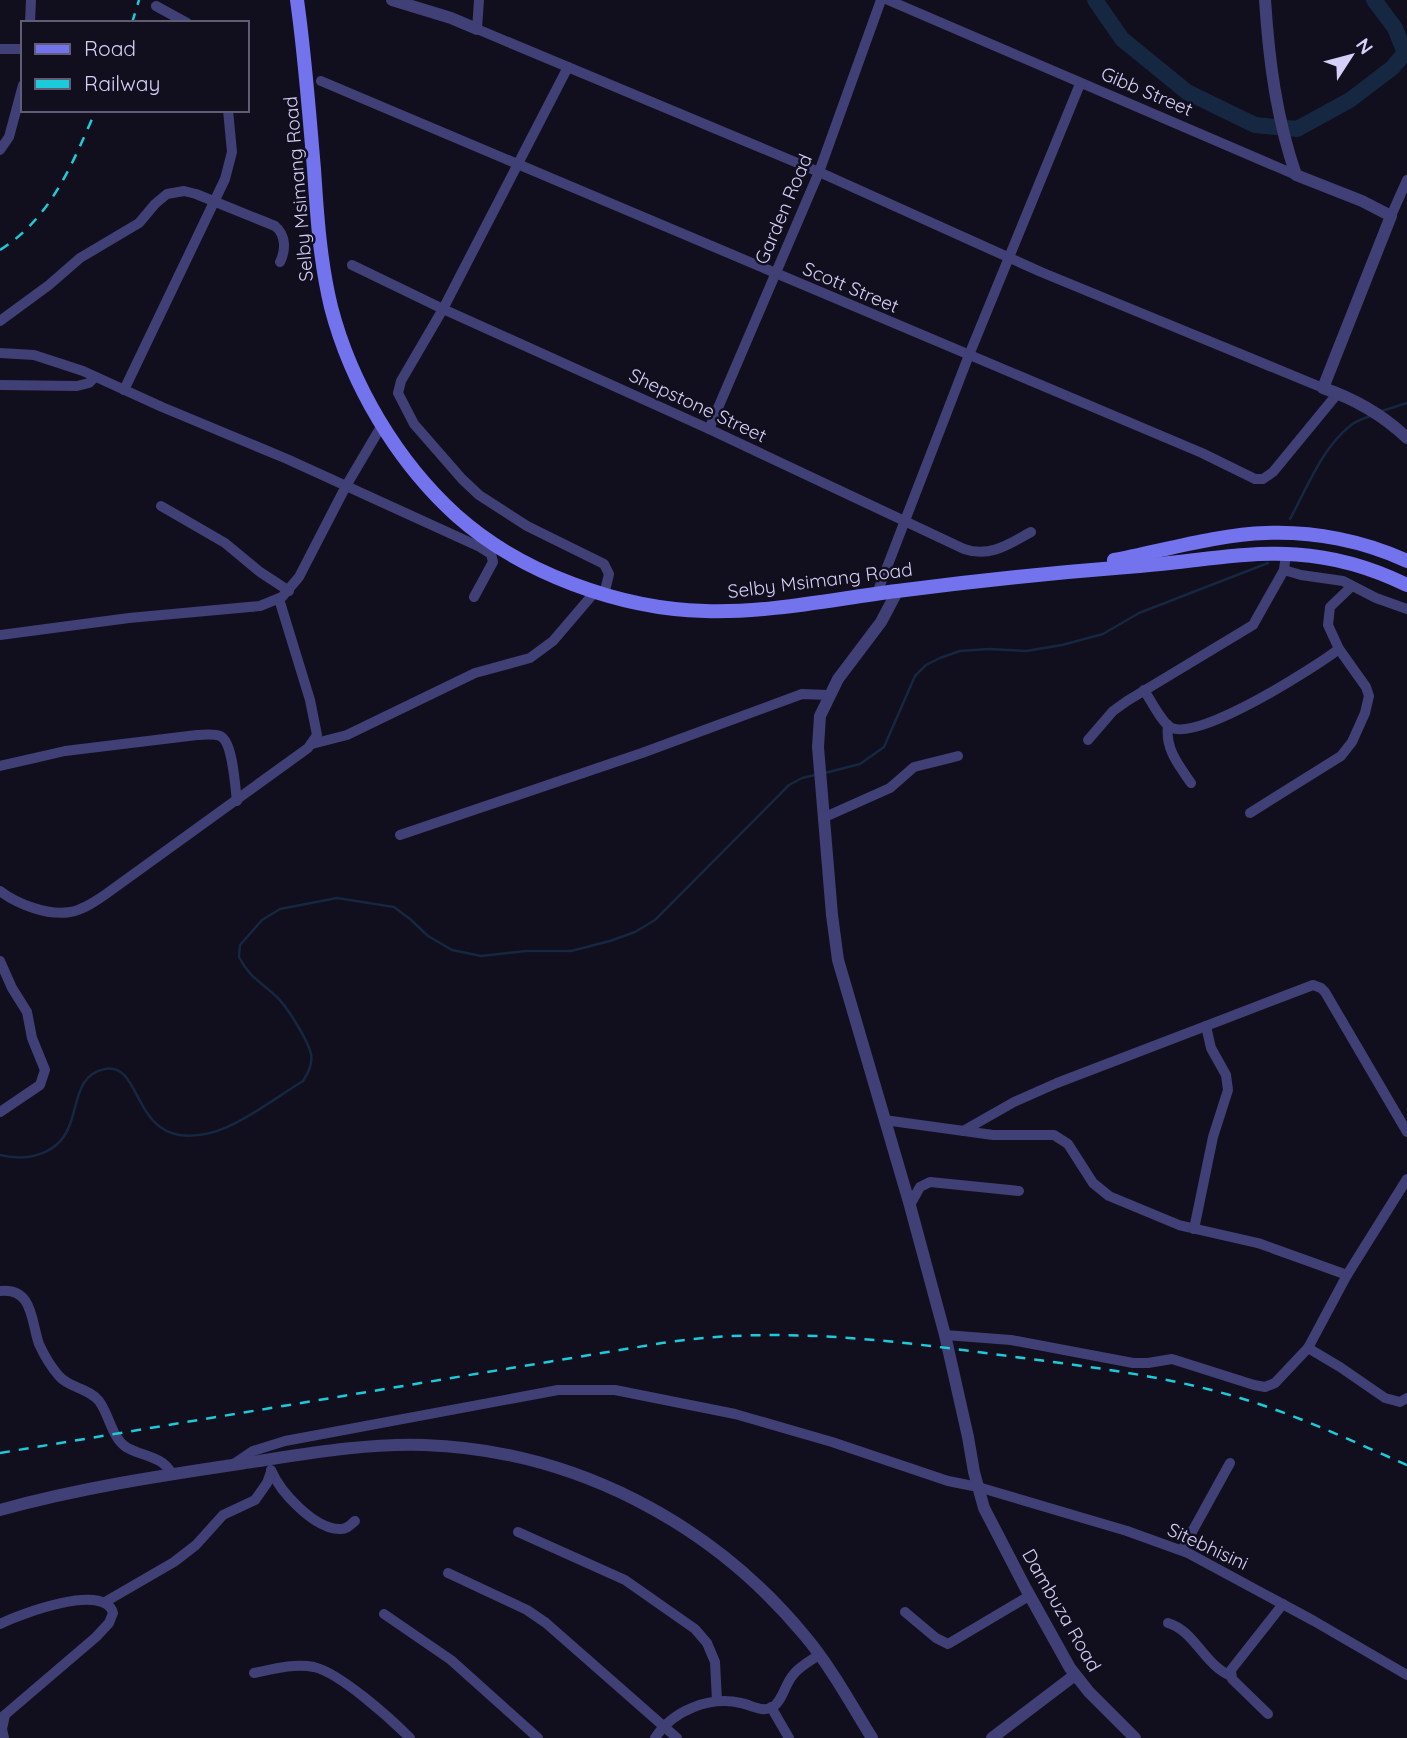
<svg xmlns="http://www.w3.org/2000/svg" width="1407" height="1738" viewBox="0 0 1407 1738" font-family="Quicksand,sans-serif">
<style>
.lines{fill:none;stroke-linecap:round;stroke-linejoin:round}
.stream{stroke:#152741;stroke-width:2.5}
.river{stroke:#152741;stroke-width:16}
.minor{stroke:#403f76;stroke-width:10}
.tertiary{stroke:#403f76;stroke-width:12}
.secondary{stroke:#7373ed;stroke-width:14}
.rail{stroke:#1ccbd9;stroke-width:2.5;stroke-dasharray:10 9;stroke-linecap:butt}
.labels{text-anchor:middle;stroke-width:5;stroke-linejoin:round;paint-order:stroke}
.street-label{font-size:19px;fill:#d4d0f9;stroke:#110e1d}
</style>
<rect width="100%" height="100%" fill="#110e1d"/>
<g class="lines">
<g class="stream">
<path d="M 1382,411 L 1407,403"/>
<path d="M 1290,519 C 1307,488 1322,448 1350,426 C 1355,421 1363,419 1370,416"/>
<path d="M 825,773 L 860,764 L 884,747 L 915,676 L 926,665 L 940,658 L 960,651 L 989,649 L 1026,651 L 1062,645 L 1103,634 L 1139,613 L 1268,563"/>
<path d="M 0,1155 C 28,1162 60,1154 70,1124 C 78,1104 77,1074 105,1069 C 145,1061 130,1153 210,1133 C 238,1127 278,1096 303,1081 C 308,1073 313,1064 311,1054 C 308,1040 287,1007 277,997 C 261,982 249,977 239,957 L 240,945 L 262,920 L 280,909 L 337,898 L 394,907 L 410,919 L 428,936 L 452,950 L 481,956 L 526,951 L 571,951 L 610,941 L 635,932 L 655,920 L 789,785 L 802,778 L 815,775"/>
</g>
<path class="river" d="M 1095,0 L 1122,39 L 1187,92 L 1255,125 L 1297,129 L 1350,100 L 1392,68 L 1405,53 L 1395,28 L 1374,0"/>
<g class="minor">
<path d="M 479,0 L 477,29 L 819,172 L 1041,272 L 1323,388"/>
<path d="M 888,0 L 1296,175"/>
<path d="M 156,6 L 187,23"/>
<path d="M 30,23 L 31,0"/>
<path d="M 0,49 L 23,49"/>
<path d="M 568,67 L 443,309 L 401,381 L 398,393 L 414,424 L 462,479 L 479,495 L 527,526 L 604,564 L 609,574 L 604,595"/>
<path d="M 321,81 L 1202,453 L 1255,479 L 1263,479 L 1273,472 L 1338,393"/>
<path d="M 0,150 L 9,137 L 23,85"/>
<path d="M 1391,216 L 1407,180"/>
<path d="M 352,265 L 443,309 L 709,429 L 964,549 C 990,558 1009,544 1031,532"/>
<path d="M 0,321 L 49,285 L 80,258 L 139,223 L 155,204 L 167,194 L 184,191 L 196,194 L 275,226 C 286,235 286,250 280,262"/>
<path d="M 0,353 L 34,355 L 83,371 L 162,407 L 287,459 L 480,547 L 491,554 L 493,562 L 474,597"/>
<path d="M 0,385 L 77,386 L 89,383 L 95,377"/>
<path d="M 124,390 L 225,179 L 232,152 L 228,110"/>
<path d="M 709,429 L 819,172 L 881,0"/>
<path d="M 161,506 L 225,543 L 260,572 L 289,591"/>
<path d="M 1284,570 L 1301,575 L 1343,581 L 1376,598 L 1407,609"/>
<path d="M 877,593 L 969,355 L 1080,84"/>
<path d="M 0,635 L 129,618 L 260,606 L 282,597 L 299,577 L 346,486 L 382,425"/>
<path d="M 1144,690 C 1150,699 1163,725 1172,728 C 1201,740 1314,668 1339,649"/>
<path d="M 1168,725 C 1165,749 1178,764 1191,783"/>
<path d="M 1088,740 L 1113,711 L 1127,701 L 1253,625 L 1284,570 L 1286,553"/>
<path d="M 312,744 L 347,735 L 475,673 L 530,658 L 553,641 L 594,593"/>
<path d="M 0,766 L 65,751 L 197,735 C 203,735 213,733 220,736 C 233,741 235,787 237,801"/>
<path d="M 1250,813 L 1341,756 L 1352,742 L 1365,713 L 1369,696 L 1366,687 L 1339,649 L 1328,625 L 1330,607 L 1352,586"/>
<path d="M 825,817 L 890,788 L 914,767 L 958,756"/>
<path d="M 400,835 L 642,753 L 802,694 L 828,695"/>
<path d="M 0,891 C 17,904 48,916 70,912 C 83,910 96,901 106,894 L 308,748 L 317,735 L 310,700 L 279,599"/>
<path d="M 0,961 L 12,988 L 27,1012 L 32,1038 L 45,1070 L 40,1085 L 0,1112"/>
<path d="M 884,1120 L 993,1135 L 1054,1135 L 1068,1144 L 1093,1183 L 1109,1196 L 1179,1225 L 1258,1243 L 1347,1275"/>
<path d="M 963,1131 L 1014,1102 L 1057,1083 L 1313,985 L 1321,988 L 1325,992 L 1407,1132"/>
<path d="M 910,1205 L 920,1187 L 930,1182 L 1019,1191"/>
<path d="M 1194,1229 L 1213,1137 L 1228,1090 L 1226,1075 L 1211,1048 L 1206,1026"/>
<path d="M 0,1291 C 33,1287 31,1321 39,1344 C 44,1355 51,1367 59,1376 C 69,1388 89,1388 99,1401 C 109,1414 112,1438 126,1447 C 140,1456 163,1456 171,1473"/>
<path d="M 945,1335 L 1011,1340 L 1133,1363 L 1148,1363 L 1172,1359 L 1254,1385 L 1265,1387 L 1275,1383 L 1308,1348 L 1347,1275 L 1407,1179"/>
<path d="M 1308,1348 L 1340,1367 L 1385,1398 L 1400,1402 L 1407,1398"/>
<path d="M 234,1464 L 253,1451 L 285,1441 L 558,1390 L 615,1390 L 735,1414 L 832,1442 L 948,1481 L 978,1487 L 1127,1531 L 1188,1553 L 1314,1621 L 1407,1675"/>
<path d="M 271,1470 C 280,1492 315,1530 341,1529 C 347,1529 350,1525 355,1521"/>
<path d="M 518,1532 L 625,1580 L 695,1629 L 707,1643 L 715,1662 L 717,1701"/>
<path d="M 1182,1550 L 1230,1463"/>
<path d="M 448,1573 L 527,1610 L 546,1623 L 677,1738"/>
<path d="M 105,1602 L 174,1562 L 196,1545 L 223,1515 L 255,1500 L 267,1483 L 271,1472"/>
<path d="M 905,1612 L 936,1638 L 948,1644 L 1029,1596"/>
<path d="M 384,1614 L 451,1660 L 538,1738"/>
<path d="M 1168,1623 C 1195,1631 1204,1665 1231,1676"/>
<path d="M 0,1624 C 20,1614 105,1582 113,1613 L 109,1623 L 96,1637 L 0,1719"/>
<path d="M 254,1673 C 273,1669 294,1663 314,1667 C 340,1673 390,1718 410,1738"/>
<path d="M 771,1707 L 789,1738"/>
<path d="M 1268,1714 L 1232,1679 L 1231,1670 L 1283,1604"/>
<path d="M 4,1738 L 2,1729 L 5,1715"/>
<path d="M 655,1738 C 673,1710 710,1696 741,1703 C 751,1705 763,1713 773,1707 C 783,1700 785,1684 793,1675 C 800,1666 810,1661 819,1655"/>
</g>
<g class="tertiary">
<path d="M 392,0 L 451,18 L 477,29"/>
<path d="M 1265,0 C 1269,60 1276,117 1296,175 L 1362,201 L 1391,216 L 1323,388 C 1355,399 1383,415 1407,438"/>
<path d="M 898,590 L 881,622 L 838,679 L 820,716 L 818,747 L 832,915 L 838,960 L 909,1202 L 945,1335 L 968,1437 L 974,1472 L 984,1508 L 1026,1589 L 1070,1668 L 1089,1692 L 1135,1738"/>
<path d="M 0,1510 C 79,1488 159,1476 239,1464 C 300,1455 362,1443 424,1445 C 573,1450 711,1522 805,1636 C 831,1667 851,1704 872,1738"/>
<path d="M 992,1738 L 1075,1675"/>
</g>
<g class="secondary">
<path d="M 297,0 C 305,56 309,112 314,169 C 317,216 320,261 331,307 C 351,384 397,462 457,516 C 521,573 620,609 705,611 C 770,613 833,599 897,591 C 974,581 1050,573 1127,567 C 1235,559 1303,534 1407,585"/>
<path d="M 1114,560 C 1161,551 1220,534 1266,533 C 1314,531 1364,541 1407,561"/>
</g>
<g class="rail">
<path d="M 132,23 L 139,0"/>
<path d="M 0,250 C 52,217 72,164 96,110"/>
<path d="M 0,1453 L 662,1343 C 781,1325 897,1341 1015,1357 C 1091,1367 1167,1376 1240,1398 C 1297,1415 1352,1441 1407,1465"/>
</g>
</g>
<g class="labels">
<g class="street-label">
<text transform="translate(1147 91) rotate(23)" y="7">Gibb Street</text>
<text transform="translate(298 189) rotate(-95)" y="7">Selby Msimang Road</text>
<text transform="translate(783 209) rotate(-67)" y="7">Garden Road</text>
<text transform="translate(851 287) rotate(23)" y="7">Scott Street</text>
<text transform="translate(698 405) rotate(25)" y="7">Shepstone Street</text>
<text transform="translate(820 580) rotate(-7)" y="7">Selby Msimang Road</text>
<text transform="translate(1208 1546) rotate(25)" y="7">Sitebhisini</text>
<text transform="translate(1062 1610) rotate(60)" y="7">Dambuza Road</text>
</g>
</g>
<rect x="21" y="21" width="228" height="91" fill="#110e1d" stroke="#5f5c75" stroke-width="2"/>
<rect x="35" y="44" width="35" height="10" fill="#7373ed" stroke="#5f5c75" stroke-width="2"/>
<text x="84" y="56" font-size="21" fill="#d4d0f9">Road</text>
<rect x="35" y="79" width="35" height="10" fill="#1ccbd9" stroke="#5f5c75" stroke-width="2"/>
<text x="84" y="91" font-size="21" fill="#d4d0f9">Railway</text>
<g transform="translate(1351 56) rotate(54)" stroke="#110e1d" stroke-width="5" paint-order="stroke">
<path d="M0-5L12 26L0 18L-12 26Z" fill="#d4d0f9"/>
<text y="-10" font-size="19" font-weight="bold" text-anchor="middle" fill="#d4d0f9">N</text>
</g>
</svg>
